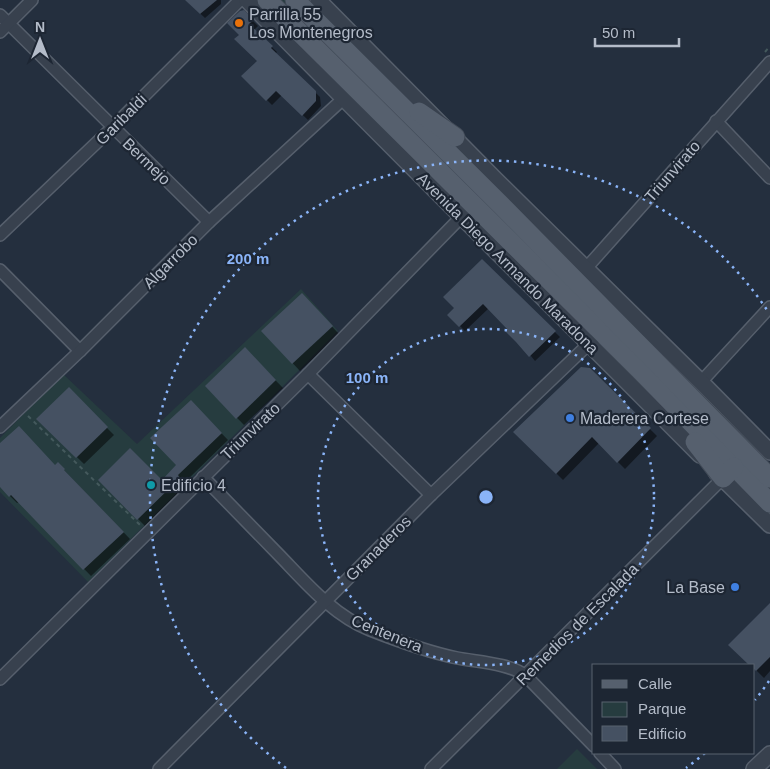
<svg xmlns="http://www.w3.org/2000/svg" width="770" height="769" viewBox="0 0 770 769" font-family="Arial,sans-serif">
<style>
.green{fill:#263c3f}
.shadow{fill:#0007}
.building{fill:#455162}
.lines{fill:none;stroke-linecap:round;stroke-linejoin:round}
.minor-casing{stroke:#565f6c;stroke-width:14}
.tertiary-casing{stroke:#565f6c;stroke-width:18}
.primary-casing{stroke:#414a57;stroke-width:21}
.path{stroke:#44595c;stroke-width:2;stroke-dasharray:4 4;stroke-linecap:butt}
.minor{stroke:#38414e;stroke-width:11}
.tertiary{stroke:#38414e;stroke-width:15}
.primary{stroke:#56606e;stroke-width:19}
.ring{fill:none;stroke:#8ab4f8;stroke-width:2.5;stroke-dasharray:2.5 5}
.food-dot{fill:#e8710a;stroke:#1d2633;stroke-width:2}
.shop-dot{fill:#3f7fe0;stroke:#1d2633;stroke-width:2}
.culture-dot{fill:#0f9aa8;stroke:#1d2633;stroke-width:2}
.labels{text-anchor:middle;stroke-width:4.5;stroke-linejoin:round;paint-order:stroke}
.poi-label{font-size:16px;fill:#b4bcc9;stroke:#1d2633;text-anchor:start}
.street-label{font-size:16px;fill:#b4bcc9;stroke:#1d2633}
.centre{fill:#8ab4f8;stroke:#1d2633;stroke-width:2.5}
.ring-label{font-size:15px;text-anchor:middle;font-weight:bold;fill:#8ab4f8;stroke:#1d2633;stroke-width:4.5;stroke-linejoin:round;paint-order:stroke}
</style>
<rect width="100%" height="100%" fill="#242f3e"/>
<g class="green">
<path d="M 280,0 L 286,0 L 470,186 L 468,188 Z"/>
<path d="M 301,289 L 338,331 L 88,582 L 0,492 L 0,438 L 63,374 L 137,444 Z"/>
<path d="M 577,749 L 597,769 L 557,769 Z"/>
</g>
<g class="shadow">
<path d="M 186,0 L 221,0 L 221,4 L 205,18 Z"/>
<path d="M 244,12 L 258,26 L 254,30 L 277,52 L 275,54 L 320,97 L 321,106 L 308,120 L 282,95 L 272,105 L 243,76 L 259,61 L 241,35 Z"/>
<path d="M 482,261 L 560,337 L 535,361 L 509,329 L 489,308 L 465,331 L 449,315 L 456,308 Z"/>
<path d="M 302,295 L 339,334 L 300,371 L 263,331 Z"/>
<path d="M 245,349 L 283,388 L 244,425 L 206,386 Z"/>
<path d="M 589,369 L 657,436 L 625,469 L 599,443 L 563,480 L 515,432 Z"/>
<path d="M 68,389 L 114,435 L 84,464 L 38,419 Z"/>
<path d="M 191,402 L 228,440 L 184,483 L 186,486 L 145,526 L 99,480 L 162,482 L 178,465 Z"/>
<path d="M 0,445 L 56,466 L 58,464 L 130,539 L 91,576 L 19,502 L 17,503 L 0,486 Z"/>
<path d="M 770,605 L 770,671 L 764,678 L 754,668 L 754,665 L 750,665 L 736,652 Z"/>
</g>
<g class="building">
<path d="M 185,0 L 217,0 L 200,14 Z"/>
<path d="M 244,10 L 254,20 L 249,24 L 273,46 L 271,48 L 316,91 L 316,101 L 302,116 L 276,91 L 266,101 L 241,76 L 257,61 L 234,39 L 239,35 L 227,23 L 240,11 Z"/>
<path d="M 482,259 L 556,331 L 529,357 L 516,342 L 505,331 L 507,329 L 483,304 L 459,327 L 447,315 L 454,308 L 443,297 Z"/>
<path d="M 302,293 L 333,326 L 292,364 L 261,331 Z"/>
<path d="M 245,347 L 276,380 L 236,419 L 205,386 Z"/>
<path d="M 581,367 L 590,368 L 651,428 L 617,463 L 592,437 L 556,474 L 513,432 Z"/>
<path d="M 69,387 L 108,427 L 76,458 L 36,419 Z"/>
<path d="M 191,400 L 222,433 L 178,475 L 180,478 L 137,520 L 98,480 L 130,448 L 162,480 L 176,465 L 150,438 Z"/>
<path d="M 19,426 L 55,465 L 58,462 L 65,469 L 64,470 L 124,532 L 83,570 L 11,495 L 9,497 L 0,487 L 0,443 Z"/>
<path d="M 770,603 L 770,657 L 756,671 L 754,669 L 754,665 L 749,665 L 728,645 Z"/>
</g>
<g class="lines">
<g class="minor-casing">
<g id="minor">
<path d="M 0,15 L 209,222"/>
<path d="M 0,32 L 32,0"/>
<path d="M 716,121 L 770,178"/>
<path d="M 0,235 L 112,128 L 240,0"/>
<path d="M 0,270 L 80,351"/>
<path d="M 581,274 L 770,62"/>
<path d="M 308,374 L 431,495"/>
<path d="M 701,382 L 770,307"/>
<path d="M 0,427 L 80,351 L 209,222 L 343,99"/>
<path d="M 203,477 C 229,504 255,530 280,556 C 307,584 333,615 370,630 C 398,641 428,652 457,658 C 477,662 509,663 526,676 L 594,746"/>
<path d="M 0,679 L 308,374 L 467,211"/>
<path d="M 600,753 L 615,769"/>
<path d="M 159,769 L 431,495 L 595,338"/>
<path d="M 431,769 L 723,478"/>
</g>
</g>
<g class="tertiary-casing">
<g id="tertiary">
<path d="M 247,0 C 396,153 549,303 700,455"/>
<path d="M 318,0 L 496,180 L 701,382 L 770,452"/>
<path d="M 716,472 L 770,525"/>
<path d="M 754,769 L 770,754"/>
</g>
</g>
<g class="primary-casing">
<g id="primary">
<path d="M 267,0 L 640,370 L 770,503"/>
<path d="M 295,0 L 504,208 L 770,478"/>
<path d="M 419,112 L 455,137"/>
<path d="M 695,442 L 723,478 L 734,467"/>
</g>
</g>
<g class="path">
<path d="M 765,52 L 770,46"/>
<path d="M 28,416 L 140,525"/>
</g>
<use href="#minor" class="minor"/>
<use href="#tertiary" class="tertiary"/>
<use href="#primary" class="primary"/>
</g>
<g class="ring">
<circle cx="486" cy="497" r="168"/>
<path d="M769 681A337 337 0 0 1 755 700M705 753A337 337 0 0 1 686 768M286 768A337 337 0 1 1 769 313"/>
</g>
<circle class="food-dot" cx="239" cy="23" r="5"/>
<g class="shop-dot">
<circle cx="570" cy="418" r="5"/>
<circle cx="735" cy="587" r="5"/>
</g>
<circle class="culture-dot" cx="151" cy="485" r="5"/>
<g class="labels">
<g class="poi-label">
<text x="249" y="20">Parrilla 55<tspan x="249" dy="18">Los Montenegros</tspan></text>
<text x="580" y="424">Maderera Cortese</text>
<text x="161" y="491">Edificio 4</text>
<text x="725" y="593" text-anchor="end">La Base</text>
</g>
<g class="street-label">
<text transform="translate(121 119) rotate(-45)" y="6">Garibaldi</text>
<text transform="translate(147 161) rotate(44)" y="6">Bermejo</text>
<text transform="translate(672 171) rotate(-49)" y="6">Triunvirato</text>
<text transform="translate(170 261) rotate(-45)" y="6">Algarrobo</text>
<text transform="translate(508 263) rotate(45)" y="6">Avenida Diego Armando Maradona</text>
<text transform="translate(250 431) rotate(-44)" y="6">Triunvirato</text>
<text transform="translate(378 548) rotate(-45)" y="6">Granaderos</text>
<text transform="translate(577 624) rotate(-45)" y="6">Remedios de Escalada</text>
<text transform="translate(387 633) rotate(22)" y="6">Centenera</text>
</g>
</g>
<circle cx="486" cy="497" r="8" class="centre"/>
<g class="ring-label">
<text x="248" y="264">200 m</text>
<text x="367" y="383">100 m</text>
</g>
<rect x="592" y="664" width="162" height="90" fill="#1d2633" stroke="#59626f"/>
<rect x="602" y="680" width="25" height="8" fill="#56606e" stroke="#59626f"/>
<text x="638" y="689" font-size="15" fill="#b4bcc9">Calle</text>
<rect x="602" y="702" width="25" height="15" fill="#263c3f" stroke="#59626f"/>
<text x="638" y="714" font-size="15" fill="#b4bcc9">Parque</text>
<rect x="602" y="726" width="25" height="15" fill="#455162" stroke="#59626f"/>
<text x="638" y="739" font-size="15" fill="#b4bcc9">Edificio</text>
<g transform="translate(40 40)" stroke="#1d2633" stroke-width="4" paint-order="stroke">
<path d="M0-4L9 19L0 12L-9 19Z" fill="#b4bcc9"/>
<text y="-8" font-size="14" font-weight="bold" text-anchor="middle" fill="#b4bcc9">N</text>
</g>
<path d="M595 38v8h84v-8" fill="none" stroke="#b4bcc9" stroke-width="2.5"/>
<text x="602" y="38" font-size="15" fill="#b4bcc9" stroke="#1d2633" stroke-width="4" paint-order="stroke">50 m</text>
</svg>
